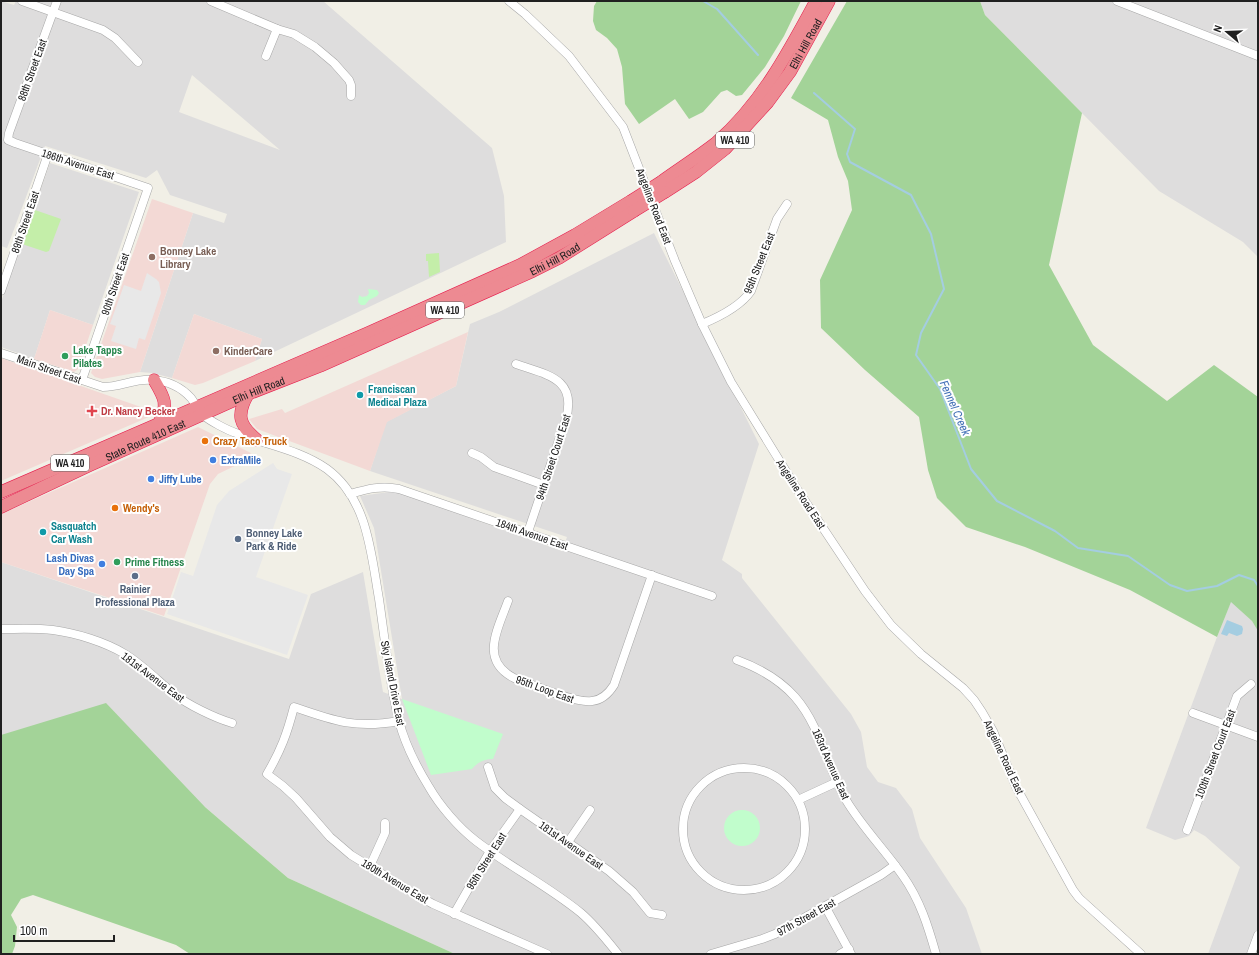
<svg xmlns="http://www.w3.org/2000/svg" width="1259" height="955" viewBox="0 0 1259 955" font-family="'Archivo Narrow',sans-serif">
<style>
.residential{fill:#dedddd;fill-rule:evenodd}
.commercial{fill:#f3d9d5}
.grass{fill:#c4eea9}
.forest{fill:#a3d398}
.park{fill:#c1fdcc}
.parking{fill:#e8e8e8}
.water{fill:#a4cde1}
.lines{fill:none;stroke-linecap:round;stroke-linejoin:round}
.stream{stroke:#a4cde1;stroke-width:2}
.minor-casing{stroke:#a7a7a7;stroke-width:9}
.highway-casing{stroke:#e61c4c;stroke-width:13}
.minor{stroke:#fff;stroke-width:8}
.highway{stroke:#ed8a92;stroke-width:12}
.highway-bridge-casing{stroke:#e61c4c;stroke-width:13;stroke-linecap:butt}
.highway-bridge{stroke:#ed8a92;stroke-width:12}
.education-dot{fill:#8d6e63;stroke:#fff;stroke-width:1.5}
.leisure-dot{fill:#2e9e5b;stroke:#fff;stroke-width:1.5}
.culture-dot{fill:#0f9aa8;stroke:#fff;stroke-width:1.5}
.health-dot{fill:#e0444e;stroke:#fff;stroke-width:1.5}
.food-dot{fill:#e8710a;stroke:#fff;stroke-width:1.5}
.shop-dot{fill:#3f7fe0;stroke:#fff;stroke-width:1.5}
.service-dot{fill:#5c6f8a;stroke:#fff;stroke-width:1.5}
.labels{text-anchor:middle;stroke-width:4;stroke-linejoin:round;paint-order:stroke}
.shield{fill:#fff;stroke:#636363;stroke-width:1}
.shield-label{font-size:10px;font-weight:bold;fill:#202020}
.street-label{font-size:11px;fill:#202020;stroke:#fff}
.education-label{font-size:11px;font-weight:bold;fill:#785e54;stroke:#fff;text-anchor:start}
.leisure-label{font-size:11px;font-weight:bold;fill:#27864d;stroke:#fff;text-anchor:start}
.culture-label{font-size:11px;font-weight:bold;fill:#0d838f;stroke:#fff;text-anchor:start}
.health-label{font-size:11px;font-weight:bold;fill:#be3a42;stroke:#fff;text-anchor:start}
.food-label{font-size:11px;font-weight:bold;fill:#c56008;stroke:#fff;text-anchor:start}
.shop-label{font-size:11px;font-weight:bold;fill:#366cbe;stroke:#fff;text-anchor:start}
.service-label{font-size:11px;font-weight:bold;fill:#4e5e75;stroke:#fff;text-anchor:start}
.water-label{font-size:12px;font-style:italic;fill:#4572b7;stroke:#fff}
</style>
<rect width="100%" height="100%" fill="#f1efe6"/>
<g class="residential">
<path d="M 1,1 L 14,5 L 16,1 L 323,1 L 492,148 L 504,196 L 506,242 L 255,361 L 262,339 L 194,314 L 172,378 L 152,373 L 140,372 L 193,213 L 224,223 L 227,214 L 170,195 L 157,170 L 146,178 L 45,146 L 7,248 L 1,246 ZM 192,75 L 280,150 L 179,112 Z"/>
<path d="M 980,1 L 1258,1 L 1258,257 L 1243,242 L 1159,191 L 985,15 Z"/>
<path d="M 50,163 L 139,192 L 93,325 L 50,310 L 34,359 L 1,347 L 1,302 Z"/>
<path d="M 654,233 L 759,444 L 722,560 L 742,574 L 742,578 L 851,714 L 861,732 L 867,767 L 878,782 L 896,788 L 912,809 L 920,838 L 966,908 L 982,954 L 455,954 L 288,878 L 205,807 L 1,735 L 1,562 L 289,659 L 311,594 L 363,572 L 383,692 L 402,699 L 374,528 L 360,496 L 396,491 L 562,551 L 567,537 L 370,471 L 386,422 L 456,386 L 470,324 L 499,312 Z"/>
<path d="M 1231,601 L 1252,621 L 1258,630 L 1258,954 L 1208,954 L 1240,867 L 1205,836 L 1194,830 L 1189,836 L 1175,840 L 1146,828 L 1217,637 Z"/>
</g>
<g class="commercial">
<path d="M 152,199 L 193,213 L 140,372 L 102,379 L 95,377 L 91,373 Z"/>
<path d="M 50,310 L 93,325 L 78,369 L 74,372 L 34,359 Z"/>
<path d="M 194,314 L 262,339 L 255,361 L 203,383 L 195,385 L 172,378 Z"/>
<path d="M 468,332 L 456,386 L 387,422 L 370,471 L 257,429 L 249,419 L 282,409 L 285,413 Z"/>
<path d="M 1,358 L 158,413 L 1,481 Z"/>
<path d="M 198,427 L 251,453 L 245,461 L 218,474 L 210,484 L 164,616 L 1,562 L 1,514 Z"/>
</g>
<g class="grass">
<path d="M 35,210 L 61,219 L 49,251 L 46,252 L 25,245 L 23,244 Z"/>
<path d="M 439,253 L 440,272 L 429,277 L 428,261 L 426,261 L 426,254 Z"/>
</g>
<g class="forest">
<path d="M 597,1 L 801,1 L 784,36 L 765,67 L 742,95 L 736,96 L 727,90 L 721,92 L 703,112 L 689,119 L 675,99 L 639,124 L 625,104 L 622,67 L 617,49 L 607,38 L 596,30 L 593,21 L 594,6 Z"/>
<path d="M 847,1 L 980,1 L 985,15 L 1082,113 L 1049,265 L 1093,345 L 1167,401 L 1214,365 L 1258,397 L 1258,631 L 1252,621 L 1231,602 L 1217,637 L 1130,590 L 1025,547 L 966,527 L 937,498 L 928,470 L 919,417 L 865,370 L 821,328 L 820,280 L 852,210 L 848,181 L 838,157 L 828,120 L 791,98 Z"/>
<path d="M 106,703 L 205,807 L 288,878 L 455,954 L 190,954 L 176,945 L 33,895 L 21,899 L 11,915 L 17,927 L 15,946 L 12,954 L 1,954 L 1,735 Z"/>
</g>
<g class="park">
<path d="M 368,289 L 377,290 L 379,293 L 377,296 L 369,300 L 365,305 L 361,305 L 358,302 L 359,295 L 362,297 L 367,296 L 369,293 Z"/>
<path d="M 402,699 L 503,734 L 493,759 C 484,759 478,762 472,769 L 431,775 Z"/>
<circle cx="742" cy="828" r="18"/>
</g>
<g class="parking">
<path d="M 147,273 L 156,279 L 159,282 L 161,293 L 145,340 L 139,338 L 136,349 L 111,341 L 116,326 L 110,324 L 124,285 L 141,291 Z"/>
<path d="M 273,463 L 277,469 L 292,474 L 256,577 L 308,595 L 287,655 L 167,614 L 181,572 L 193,576 L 217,505 L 229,491 Z"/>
</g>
<path class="water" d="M 1227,620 L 1242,626 L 1243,629 L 1242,634 L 1237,636 L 1229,633 L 1227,636 L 1221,634 Z"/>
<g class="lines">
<g class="stream">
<path d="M 703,1 L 717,9 L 758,55"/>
<path d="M 814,93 L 855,129 L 847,154 L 850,162 L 911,195 L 931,234 L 944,289 L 921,333 L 916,355 L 940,389 L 971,469 L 997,501 L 1055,531 L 1078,548 L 1128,556 L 1170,585 L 1187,591 L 1217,586 L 1239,575 L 1254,580 L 1258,586"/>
</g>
<g class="minor-casing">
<g id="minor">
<path d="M 22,1 L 103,30 L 115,38 L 138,62"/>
<path d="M 57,1 L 9,133 L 8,140 L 15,143 L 148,188 L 82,380"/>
<path d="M 211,1 L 277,29 L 294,34 L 315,47 L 334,63 L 349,80 L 351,85 L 351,96"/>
<path d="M 509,1 L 525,14 L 569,56 L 623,127 L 675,261 L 702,324 L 731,382 L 797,489 L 865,591 L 891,625 L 921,654 L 963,688 L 974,700 L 982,712 L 993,731 L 1016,787 L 1073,890 L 1079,898 L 1141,954"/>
<path d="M 1117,1 L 1258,56"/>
<path d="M 266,56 L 277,29"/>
<path d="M 1,291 L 48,154"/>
<path d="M 702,324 C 719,317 740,307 751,291 L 777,219 L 787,204"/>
<path d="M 1,353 L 103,387 C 120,387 136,378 153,380 C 167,381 181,387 191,398 C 195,403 198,411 203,415 C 210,421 227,430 236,433 C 267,445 300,450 327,469 C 368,499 371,554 379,599 C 385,640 389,681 399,721 C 405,744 416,766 429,787 C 440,806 458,827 476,841 C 510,867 548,886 581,913 C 595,925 606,939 618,954"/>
<path d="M 516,364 C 547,375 577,378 566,419 L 528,532"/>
<path d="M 472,453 L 481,457 L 494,467 L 544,485"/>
<path d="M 350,494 C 367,489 382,485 399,489 L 712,596"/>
<path d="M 508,601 C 498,629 479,660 514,678 C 531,684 576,704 592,701 C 602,700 609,693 614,685 L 652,575"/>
<path d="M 1,629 C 18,629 36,628 53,630 C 76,633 105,642 125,654 C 143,665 158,681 174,694 C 188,705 215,718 232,723"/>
<path d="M 737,660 C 759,668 779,679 795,697 C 821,727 827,767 846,800 C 862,827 885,850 903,876 C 920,900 928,926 936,954"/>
<path d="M 1193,713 L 1258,737"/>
<path d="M 399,721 C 356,729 334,721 294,707 C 287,734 281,750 267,774 L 283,786 L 296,798 L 330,837 L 351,855 L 413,893 L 433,904 L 547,954"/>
<path d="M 488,767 L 495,788 L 505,798 L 520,809 L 609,871 L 633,892 L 650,913 L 662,915"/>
<circle cx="744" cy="829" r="61"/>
<path d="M 798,800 L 837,782"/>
<path d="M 1187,830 L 1237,696 L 1251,684"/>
<path d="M 568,842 L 590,810"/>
<path d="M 370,866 L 385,833 L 385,823"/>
<path d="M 825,906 L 851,954"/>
<path d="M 454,914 L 490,851 L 520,809"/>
<path d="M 711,954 L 762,939 L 775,934 L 881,875 L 895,865"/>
<path d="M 840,954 L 849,949"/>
<path d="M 1251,954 L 1258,935"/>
</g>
</g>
<g class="highway-casing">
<g id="highway">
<path d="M 661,182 C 679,169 698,157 716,143 C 761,104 788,53 816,1"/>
<path id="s1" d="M 665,192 L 696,172 L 725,149 L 768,102 L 790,72 L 829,1"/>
<path d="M 154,380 C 164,397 169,404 159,423"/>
<path d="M 248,394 C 236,415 239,425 257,440"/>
<path d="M 1,492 L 368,333 L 520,265 L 575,235 L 631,201"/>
<path id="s2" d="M 1,507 L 90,465 L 248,394 L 320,366 L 533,271 L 559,258 L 634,211"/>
</g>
</g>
<use href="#minor" class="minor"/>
<use href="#highway" class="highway"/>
<g class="highway-bridge-casing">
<g id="highway-bridge">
<path d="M 631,201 L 661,182"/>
<path d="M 634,211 L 665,192"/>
</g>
</g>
<use href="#highway-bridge" class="highway-bridge"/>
</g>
<g class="education-dot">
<circle cx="152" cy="257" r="4"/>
<circle cx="216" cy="351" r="4"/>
</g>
<g class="leisure-dot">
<circle cx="65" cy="356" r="4"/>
<circle cx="117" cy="562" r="4"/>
</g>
<g class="culture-dot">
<circle cx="360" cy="395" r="4"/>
<circle cx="43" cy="532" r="4"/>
</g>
<path class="health-dot" d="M90 405h4v4h4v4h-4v4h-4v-4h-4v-4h4z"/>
<g class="food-dot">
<circle cx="205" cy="441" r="4"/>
<circle cx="115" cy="508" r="4"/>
</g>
<g class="shop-dot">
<circle cx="213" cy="460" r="4"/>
<circle cx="151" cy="479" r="4"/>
<circle cx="102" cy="564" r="4"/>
</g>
<g class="service-dot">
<circle cx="238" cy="539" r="4"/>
<circle cx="135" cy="576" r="4"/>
</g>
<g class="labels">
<g class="shield">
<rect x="716" y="132" width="38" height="16" rx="3"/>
<rect x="426" y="302" width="38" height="16" rx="3"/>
<rect x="51" y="455" width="38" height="16" rx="3"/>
</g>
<g class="shield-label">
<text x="735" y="144">WA 410</text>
<text x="445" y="314">WA 410</text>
<text x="70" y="467">WA 410</text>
</g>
<g class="street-label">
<text dy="4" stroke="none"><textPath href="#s1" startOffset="207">Elhi Hill Road</textPath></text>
<text transform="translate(32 70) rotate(-70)" y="4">88th Street East</text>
<text transform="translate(78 164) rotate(18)" y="4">186th Avenue East</text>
<text transform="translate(654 206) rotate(69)" y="4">Angeline Road East</text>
<text transform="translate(25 222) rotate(-71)" y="4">89th Street East</text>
<text dy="4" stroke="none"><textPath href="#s2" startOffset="607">Elhi Hill Road</textPath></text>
<text transform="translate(759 263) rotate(-68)" y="4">95th Street East</text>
<text transform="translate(115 284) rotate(-71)" y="4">90th Street East</text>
<text transform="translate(49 369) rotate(19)" y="4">Main Street East</text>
<text dy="4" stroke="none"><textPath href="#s2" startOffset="283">Elhi Hill Road</textPath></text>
<text dy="4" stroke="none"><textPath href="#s2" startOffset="159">State Route 410 East</textPath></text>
<text transform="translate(553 457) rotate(-72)" y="4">94th Street Court East</text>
<text transform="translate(801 494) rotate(57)" y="4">Angeline Road East</text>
<text transform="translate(532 534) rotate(19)" y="4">184th Avenue East</text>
<text transform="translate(153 677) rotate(37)" y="4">181st Avenue East</text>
<text transform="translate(393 683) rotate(79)" y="4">Sky Island Drive East</text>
<text transform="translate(545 689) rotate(20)" y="4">95th Loop East</text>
<text transform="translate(1215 754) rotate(-69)" y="4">100th Street Court East</text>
<text transform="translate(1004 757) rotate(65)" y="4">Angeline Road East</text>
<text transform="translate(831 764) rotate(66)" y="4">183rd Avenue East</text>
<text transform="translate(571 845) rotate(35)" y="4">181st Avenue East</text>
<text transform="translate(486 861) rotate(-58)" y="4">95th Street East</text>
<text transform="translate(395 881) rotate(31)" y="4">180th Avenue East</text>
<text transform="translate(806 917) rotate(-29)" y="4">97th Street East</text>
</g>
<g class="education-label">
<text x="160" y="255">Bonney Lake<tspan x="160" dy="13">Library</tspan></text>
<text x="224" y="355">KinderCare</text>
</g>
<g class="leisure-label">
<text x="73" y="354">Lake Tapps<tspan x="73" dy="13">Pilates</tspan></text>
<text x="125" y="566">Prime Fitness</text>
</g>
<g class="culture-label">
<text x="368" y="393">Franciscan<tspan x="368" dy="13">Medical Plaza</tspan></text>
<text x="51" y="530">Sasquatch<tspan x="51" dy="13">Car Wash</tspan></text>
</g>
<g class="health-label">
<text x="101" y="415">Dr. Nancy Becker</text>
</g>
<g class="food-label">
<text x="213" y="445">Crazy Taco Truck</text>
<text x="123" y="512">Wendy's</text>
</g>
<g class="shop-label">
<text x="221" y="464">ExtraMile</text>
<text x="159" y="483">Jiffy Lube</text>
<text x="94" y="562" text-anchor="end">Lash Divas<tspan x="94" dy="13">Day Spa</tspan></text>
</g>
<g class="service-label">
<text x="246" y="537">Bonney Lake<tspan x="246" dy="13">Park &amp; Ride</tspan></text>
<text x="135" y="593" text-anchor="middle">Rainier<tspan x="135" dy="13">Professional Plaza</tspan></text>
</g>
<g class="water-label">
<text transform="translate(955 408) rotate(66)" y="4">Fennel Creek</text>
</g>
</g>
<rect width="1259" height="955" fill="none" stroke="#202020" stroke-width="4"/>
<g transform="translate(1227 32) rotate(289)" stroke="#ffffff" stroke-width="3" paint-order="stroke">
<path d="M0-3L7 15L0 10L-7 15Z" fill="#202020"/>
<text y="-6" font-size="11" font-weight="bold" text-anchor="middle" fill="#202020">N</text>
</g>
<path d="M14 935v6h100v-6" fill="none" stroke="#202020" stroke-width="2"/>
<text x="20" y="935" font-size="12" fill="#202020" stroke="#ffffff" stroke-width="3" paint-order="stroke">100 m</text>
</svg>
